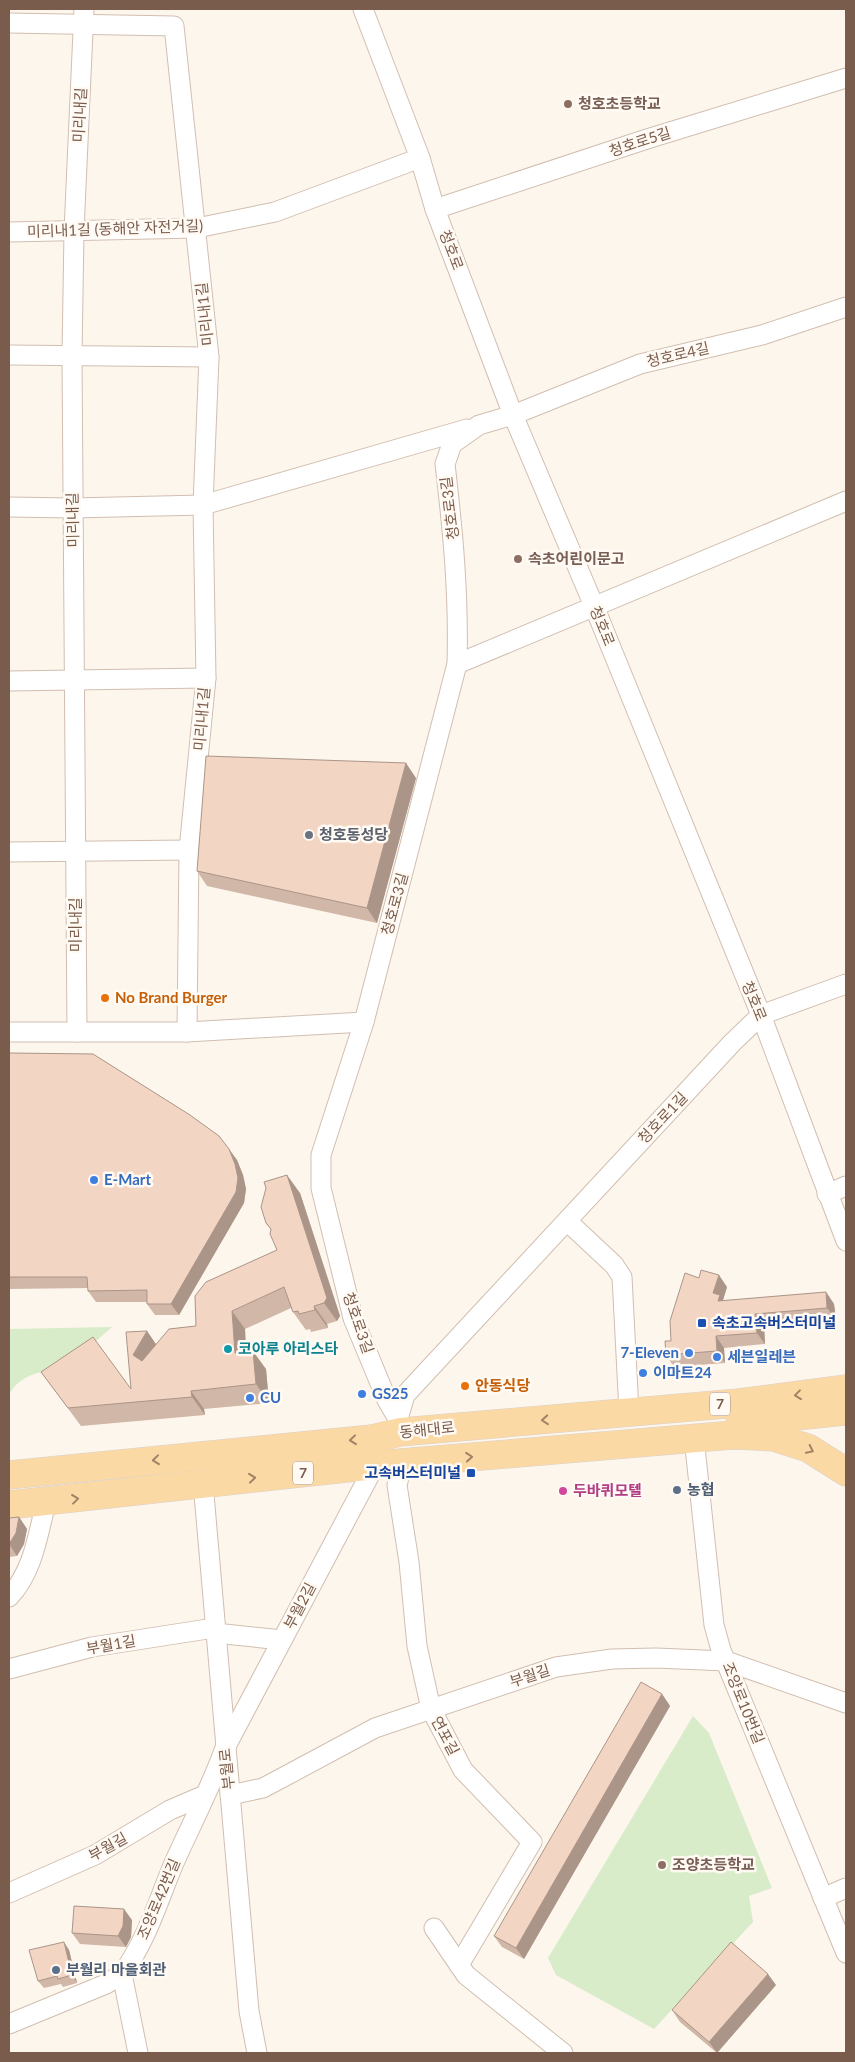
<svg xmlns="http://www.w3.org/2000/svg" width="855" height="2062" viewBox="0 0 855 2062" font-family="Lato,'Noto Sans KR',sans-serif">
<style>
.green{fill:#d8ecc9}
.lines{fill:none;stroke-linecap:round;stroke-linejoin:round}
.minor-casing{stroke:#d1beb0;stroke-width:21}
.primary-casing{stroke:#dad1cd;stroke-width:29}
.minor{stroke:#fff;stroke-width:19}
.primary{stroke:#fbd9a5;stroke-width:28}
.wall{fill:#d1b7a8}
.shaded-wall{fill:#aa9588}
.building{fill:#f3d5c3;stroke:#aa9588}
.oneway{stroke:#a18267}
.education-dot{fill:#8d6e63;stroke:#fffaf3;stroke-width:2}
.worship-dot{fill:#6b7280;stroke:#fffaf3;stroke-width:2}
.food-dot{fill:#e8710a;stroke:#fffaf3;stroke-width:2}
.shop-dot{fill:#3f7fe0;stroke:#fffaf3;stroke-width:2}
.transit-dot{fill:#1a4fb4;stroke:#fffaf3;stroke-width:2}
.culture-dot{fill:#0f9aa8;stroke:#fffaf3;stroke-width:2}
.service-dot{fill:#5c6f8a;stroke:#fffaf3;stroke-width:2}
.hotel-dot{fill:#d1479c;stroke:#fffaf3;stroke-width:2}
.labels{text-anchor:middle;stroke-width:5;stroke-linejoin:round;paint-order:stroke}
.shield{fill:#fffaf3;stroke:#a28b7f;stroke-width:1}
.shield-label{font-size:14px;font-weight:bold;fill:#7a5c4d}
.education-label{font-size:15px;font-weight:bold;fill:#785e54;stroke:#fffaf3;text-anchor:start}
.street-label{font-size:15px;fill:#7a5c4d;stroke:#fffaf3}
.worship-label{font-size:15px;font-weight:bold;fill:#5b616d;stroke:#fffaf3;text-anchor:start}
.food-label{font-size:15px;font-weight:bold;fill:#c56008;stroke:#fffaf3;text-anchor:start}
.shop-label{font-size:15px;font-weight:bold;fill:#366cbe;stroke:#fffaf3;text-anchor:start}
.transit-label{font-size:15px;font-weight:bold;fill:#164399;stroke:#fffaf3;text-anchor:start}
.culture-label{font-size:15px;font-weight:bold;fill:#0d838f;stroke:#fffaf3;text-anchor:start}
.service-label{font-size:15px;font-weight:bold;fill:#4e5e75;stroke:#fffaf3;text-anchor:start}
.hotel-label{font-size:15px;font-weight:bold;fill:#b23c85;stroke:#fffaf3;text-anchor:start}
</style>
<rect width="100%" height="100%" fill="#fdf6ec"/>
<g class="green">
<path d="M 112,1327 L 55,1377 L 48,1371 C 36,1373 27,1375 17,1384 C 13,1387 13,1390 9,1393 L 9,1329 Z"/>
<path d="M 693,1716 L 709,1733 L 772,1888 L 749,1896 L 753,1922 L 654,2029 L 556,1975 L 548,1958 Z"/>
</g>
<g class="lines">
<g class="minor-casing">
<g id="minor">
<path d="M 363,9 L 420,158 L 435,209 L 513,415 L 594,606 L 761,1015 L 846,1241"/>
<path d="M 9,23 L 174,26 L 209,357 L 203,505 L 206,678 L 189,850 L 187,1032"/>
<path d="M 435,209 L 647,139 L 846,78"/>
<path d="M 9,232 L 197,228 L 275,212 L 420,158"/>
<path d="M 9,355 L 209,357"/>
<path d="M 9,507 L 72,508 L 203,505 L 467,429"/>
<path d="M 457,664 L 846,501"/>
<path d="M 9,681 L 206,678"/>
<path d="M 9,852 L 189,850"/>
<path d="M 9,1032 L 187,1032 L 364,1022"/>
<path d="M 77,1032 L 72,356 L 74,231 L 84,9"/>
<path d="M 827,1194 L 846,1186"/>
<path d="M 568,1222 L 614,1265 L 622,1277 L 629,1412"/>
<path d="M 398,1419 L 405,1395 L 732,1043 L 761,1015 L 846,984"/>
<path d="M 401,1432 L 398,1419 L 387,1400 L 353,1318 L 321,1188 L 321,1155 L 364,1022 L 457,664 C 459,595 453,532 445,464 L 452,444 L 479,425 L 513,415 L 640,364 L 762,335 L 846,307"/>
<path d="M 694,1438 L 714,1625 L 721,1650 L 846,1953"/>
<path d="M 403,1462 L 397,1485 L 409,1562 L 417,1646 L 431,1709 L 463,1770 L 532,1842 L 459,1965"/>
<path d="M 203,1483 L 249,2011 L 257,2053"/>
<path d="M 9,1597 C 33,1572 38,1535 46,1502"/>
<path d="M 215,1633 L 282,1640"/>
<path d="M 9,1669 L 92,1647 L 214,1628"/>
<path d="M 230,1795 L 263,1788 L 375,1728 L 556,1667 L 612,1659 L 656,1658 L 726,1661 L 846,1703"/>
<path d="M 9,1893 L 95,1855 L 170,1810 L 205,1795"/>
<path d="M 823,1898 L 846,1888"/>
<path d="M 434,1928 L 466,1975 L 563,2053"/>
<path d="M 9,2024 L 106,1984 L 122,1974"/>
<path d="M 138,2053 L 122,1974 C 147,1940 158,1901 174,1863 C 191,1825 211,1787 225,1748 L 375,1465"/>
</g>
</g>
<g class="primary-casing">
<g id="primary">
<path d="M 740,1422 L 846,1411"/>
<path d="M 9,1475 L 371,1439 L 401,1432 L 738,1403 L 846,1389"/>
<path d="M 9,1505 L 375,1465 L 733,1435 L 773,1437 L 808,1448 L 846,1472"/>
</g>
</g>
<use href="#minor" class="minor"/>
<use href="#primary" class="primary"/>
</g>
<g class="wall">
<path d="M 416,778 L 377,923 L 207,886 L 197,871 Z"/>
<path d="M 9,1053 L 237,1160 L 243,1175 L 246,1189 L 244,1203 L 179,1315 L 155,1315 L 147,1304 L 147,1302 L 96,1302 L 88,1291 L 88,1288 L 9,1289 Z"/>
<path d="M 300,1193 L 340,1316 L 337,1321 L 327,1324 L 328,1328 L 311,1332 L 310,1329 L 306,1330 L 293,1312 L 291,1308 L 245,1329 L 246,1352 L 266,1369 L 269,1403 L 204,1409 L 205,1415 L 81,1426 L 41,1372 L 131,1389 L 147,1331 L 156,1344 L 196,1326 L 277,1250 L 271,1230 L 266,1223 Z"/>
<path d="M 727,1287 L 723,1300 L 723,1301 L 826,1292 L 834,1304 L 836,1319 L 764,1325 L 765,1344 L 724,1348 L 725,1363 L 674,1367 L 666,1355 L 671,1341 Z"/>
<path d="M 19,1517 L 27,1529 L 24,1544 L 17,1556 L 9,1557 L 9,1518 Z"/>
<path d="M 662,1694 L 670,1706 L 524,1959 L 502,1947 L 494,1936 Z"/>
<path d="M 132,1920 L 131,1937 L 126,1947 L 80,1944 L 72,1933 Z"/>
<path d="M 69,1950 L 77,1983 L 63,1987 L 61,1984 L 44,1988 L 38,1981 Z"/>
<path d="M 776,1985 L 717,2053 L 680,2022 L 672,2010 Z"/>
</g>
<g class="shaded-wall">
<path d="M 406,763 L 416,778 L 377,923 L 367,908 Z"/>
<path d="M 229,1149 L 237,1160 L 243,1175 L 246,1189 L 244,1203 L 179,1315 L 171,1304 Z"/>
<path d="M 287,1175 L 300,1193 L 340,1316 L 337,1321 L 324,1303 Z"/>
<path d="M 719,1275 L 727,1287 L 723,1300 L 728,1307 L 726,1313 L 713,1293 Z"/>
<path d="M 826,1292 L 834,1304 L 836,1319 L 827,1308 Z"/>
<path d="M 314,1306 L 327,1324 L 328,1328 L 315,1310 Z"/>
<path d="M 232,1311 L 245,1329 L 247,1371 L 235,1353 Z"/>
<path d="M 755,1314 L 764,1325 L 765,1344 L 757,1333 Z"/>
<path d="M 147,1331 L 159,1349 L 145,1373 L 133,1355 Z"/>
<path d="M 716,1336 L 724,1348 L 725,1363 L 717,1351 Z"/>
<path d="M 253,1351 L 266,1369 L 269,1403 L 256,1384 Z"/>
<path d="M 191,1391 L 204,1409 L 205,1415 L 192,1397 Z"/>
<path d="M 19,1517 L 27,1529 L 24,1544 L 17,1556 L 9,1544 Z"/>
<path d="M 662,1694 L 670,1706 L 524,1959 L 516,1948 Z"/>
<path d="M 124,1909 L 132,1920 L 131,1937 L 126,1947 L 118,1936 Z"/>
<path d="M 64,1942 L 69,1950 L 77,1983 L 72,1975 Z"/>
<path d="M 768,1974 L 776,1985 L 717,2053 L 709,2042 Z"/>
</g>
<g class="building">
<path d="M 206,756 L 406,763 L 367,908 L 197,871 Z"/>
<path d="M 9,1053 L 93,1054 L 190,1115 L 219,1136 L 229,1149 L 235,1164 L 238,1178 L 236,1192 L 171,1304 L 147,1304 L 147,1290 L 88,1291 L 87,1277 L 9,1277 Z"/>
<path d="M 287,1175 L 327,1298 L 324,1303 L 314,1306 L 315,1310 L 299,1314 L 298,1311 L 293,1312 L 284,1287 L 232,1311 L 235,1353 L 253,1351 L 256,1384 L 191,1391 L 192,1397 L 68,1408 L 41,1372 L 93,1337 L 131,1389 L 126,1332 L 147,1331 L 133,1355 L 142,1361 L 169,1329 L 196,1326 L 195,1296 L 206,1282 L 277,1250 L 270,1234 L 271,1229 L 266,1223 L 261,1207 L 266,1188 L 264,1182 Z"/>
<path d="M 701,1270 L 719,1275 L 713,1293 L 720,1295 L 718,1301 L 826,1292 L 827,1308 L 755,1314 L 757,1333 L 716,1336 L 717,1351 L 666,1355 L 665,1341 L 671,1341 L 670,1321 L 685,1273 L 699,1278 Z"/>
<path d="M 19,1517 L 16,1533 L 9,1544 L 9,1518 Z"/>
<path d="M 641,1682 L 662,1694 L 516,1948 L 494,1936 Z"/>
<path d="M 74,1906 L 124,1909 L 123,1926 L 118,1936 L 72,1933 Z"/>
<path d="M 64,1942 L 72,1975 L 58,1979 L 57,1976 L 38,1981 L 29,1950 Z"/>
<path d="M 731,1942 L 768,1974 L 709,2042 L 672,2010 Z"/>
</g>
<defs><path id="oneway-chevron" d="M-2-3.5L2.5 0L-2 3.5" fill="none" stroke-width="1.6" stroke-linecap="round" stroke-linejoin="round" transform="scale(1.25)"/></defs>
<g class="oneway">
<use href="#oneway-chevron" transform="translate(798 1395) rotate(173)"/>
<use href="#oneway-chevron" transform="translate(545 1420) rotate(175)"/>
<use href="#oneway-chevron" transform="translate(353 1440) rotate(174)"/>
<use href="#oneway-chevron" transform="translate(810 1450) rotate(26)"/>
<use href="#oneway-chevron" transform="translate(469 1457) rotate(-5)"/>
<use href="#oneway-chevron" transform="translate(156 1460) rotate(174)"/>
<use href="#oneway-chevron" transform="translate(252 1478) rotate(-6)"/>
<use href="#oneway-chevron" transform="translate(75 1499) rotate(-7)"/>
</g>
<g class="education-dot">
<circle cx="568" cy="104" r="5"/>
<circle cx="518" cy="559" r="5"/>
<circle cx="662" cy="1865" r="5"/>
</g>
<circle class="worship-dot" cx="309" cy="835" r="5"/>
<g class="food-dot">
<circle cx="105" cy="998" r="5"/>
<circle cx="465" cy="1386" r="5"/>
</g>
<g class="shop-dot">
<circle cx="94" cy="1180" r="5"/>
<circle cx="689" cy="1353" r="5"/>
<circle cx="717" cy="1357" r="5"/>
<circle cx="643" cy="1373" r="5"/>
<circle cx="362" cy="1394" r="5"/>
<circle cx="250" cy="1398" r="5"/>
</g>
<g class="transit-dot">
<rect x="697" y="1318" width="10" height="10" rx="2.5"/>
<rect x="466" y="1468" width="10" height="10" rx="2.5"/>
</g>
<circle class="culture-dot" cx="228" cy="1349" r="5"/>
<g class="service-dot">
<circle cx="677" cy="1490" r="5"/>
<circle cx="56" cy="1970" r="5"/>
</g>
<circle class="hotel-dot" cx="563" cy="1491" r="5"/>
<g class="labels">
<g class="shield">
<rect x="710" y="1392.5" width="20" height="23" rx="4"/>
<rect x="293" y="1461.5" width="20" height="23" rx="4"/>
</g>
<g class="shield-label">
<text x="720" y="1409">7</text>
<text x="303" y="1478">7</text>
</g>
<g class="education-label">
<text x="578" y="109">청호초등학교</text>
<text x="528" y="564">속초어린이문고</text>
<text x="672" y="1870">조양초등학교</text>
</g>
<g class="street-label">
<text transform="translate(80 115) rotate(-87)" y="5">미리내길</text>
<text transform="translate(640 142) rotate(-18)" y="5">청호로5길</text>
<text transform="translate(115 229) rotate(-2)" y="5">미리내1길 (동해안 자전거길)</text>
<text transform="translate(451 250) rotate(69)" y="5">청호로</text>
<text transform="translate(205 314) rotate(-96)" y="5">미리내1길</text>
<text transform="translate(678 355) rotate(-13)" y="5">청호로4길</text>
<text transform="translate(450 508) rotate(-97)" y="5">청호로3길</text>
<text transform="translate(73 520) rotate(-91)" y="5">미리내길</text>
<text transform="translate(602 626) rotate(68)" y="5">청호로</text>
<text transform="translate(202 719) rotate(-85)" y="5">미리내1길</text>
<text transform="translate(395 904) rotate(-75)" y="5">청호로3길</text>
<text transform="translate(76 925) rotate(-90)" y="5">미리내길</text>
<text transform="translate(754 1001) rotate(68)" y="5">청호로</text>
<text transform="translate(663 1118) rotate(-47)" y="5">청호로1길</text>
<text transform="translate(358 1323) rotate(71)" y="5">청호로3길</text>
<text transform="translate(427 1430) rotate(-6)" y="5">동해대로</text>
<text transform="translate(300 1606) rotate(-62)" y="5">부월2길</text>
<text transform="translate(111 1645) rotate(-10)" y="5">부월1길</text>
<text transform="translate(530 1676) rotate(-18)" y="5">부월길</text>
<text transform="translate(743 1703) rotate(68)" y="5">조양로10번길</text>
<text transform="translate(445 1736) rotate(62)" y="5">연포길</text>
<text transform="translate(227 1769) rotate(-96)" y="5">부월로</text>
<text transform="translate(108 1847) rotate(-29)" y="5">부월길</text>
<text transform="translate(159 1899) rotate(-67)" y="5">조양로42번길</text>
</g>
<g class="worship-label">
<text x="319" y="840">청호동성당</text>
</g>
<g class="food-label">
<text x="115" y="1003">No Brand Burger</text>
<text x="475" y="1391">안동식당</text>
</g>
<g class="shop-label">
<text x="104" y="1185">E-Mart</text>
<text x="679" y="1358" text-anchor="end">7-Eleven</text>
<text x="727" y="1362">세븐일레븐</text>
<text x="653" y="1378">이마트24</text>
<text x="372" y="1399">GS25</text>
<text x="260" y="1403">CU</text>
</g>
<g class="transit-label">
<text x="712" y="1328">속초고속버스터미널</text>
<text x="461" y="1478" text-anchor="end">고속버스터미널</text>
</g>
<g class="culture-label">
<text x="238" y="1354">코아루 아리스타</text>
</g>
<g class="service-label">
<text x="687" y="1495">농협</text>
<text x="66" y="1975">부월리 마을회관</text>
</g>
<g class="hotel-label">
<text x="573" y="1496">두바퀴모텔</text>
</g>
</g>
<rect width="855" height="2062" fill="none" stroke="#7a5c4d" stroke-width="20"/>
</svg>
